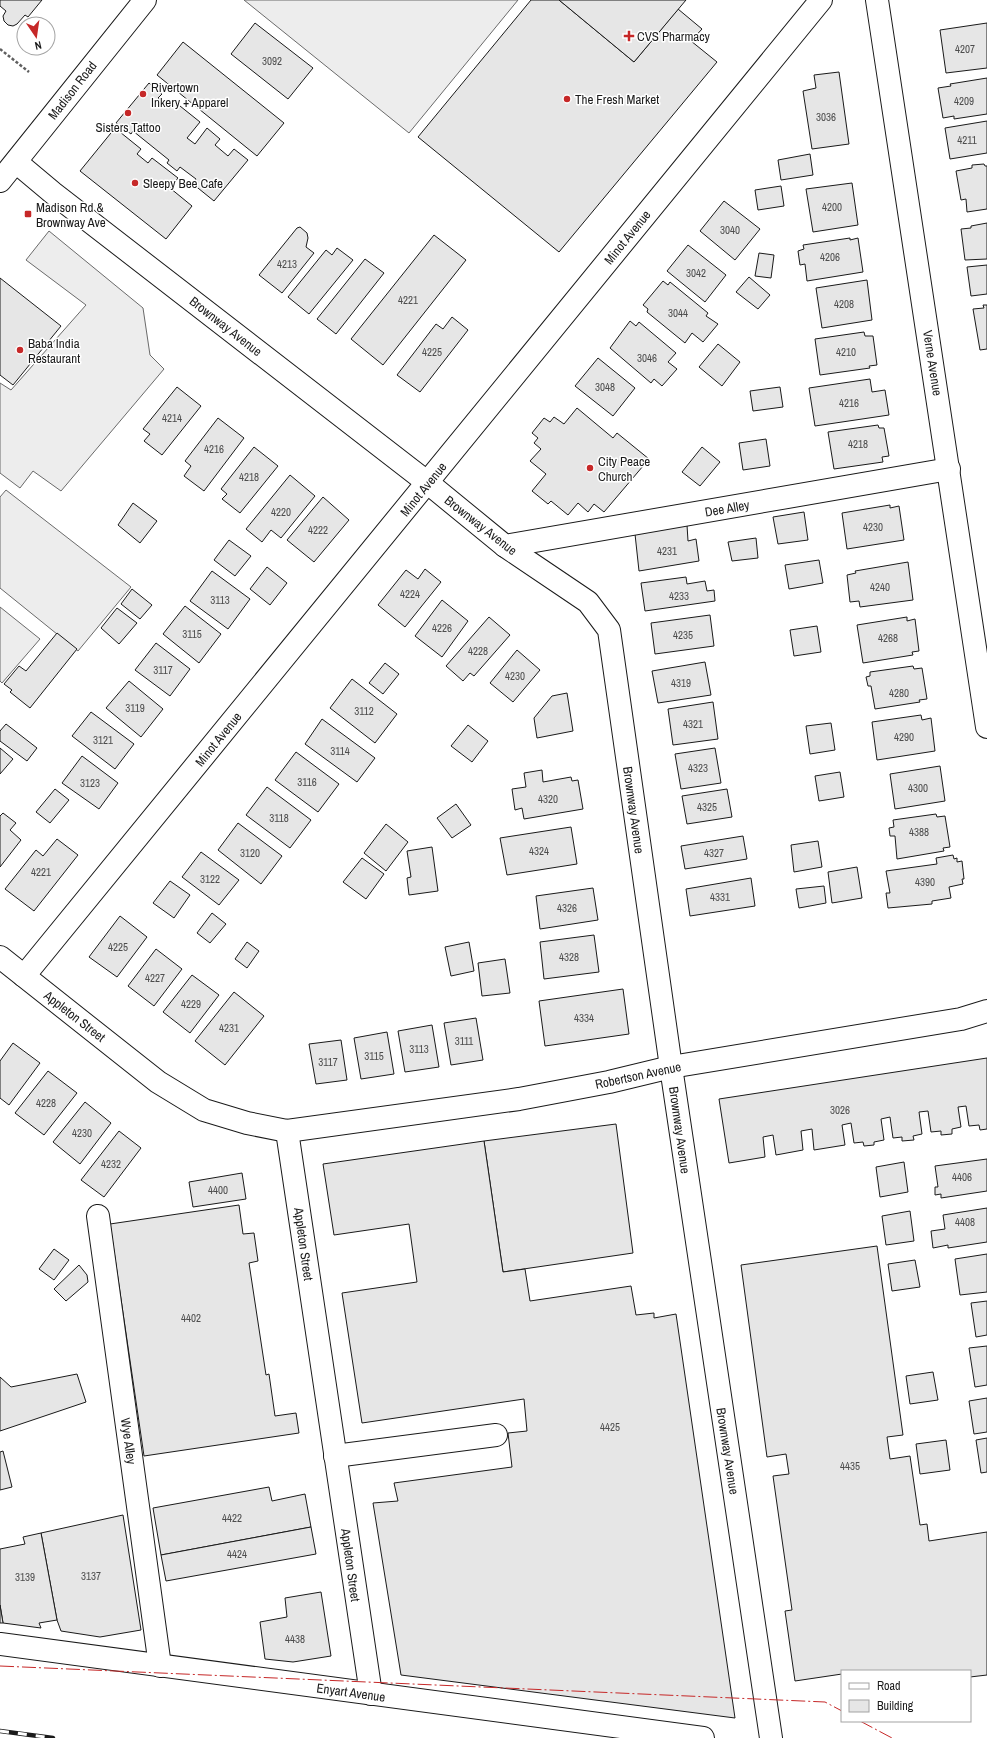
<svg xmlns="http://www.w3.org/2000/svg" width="987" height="1738" viewBox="0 0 987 1738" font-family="'Archivo Narrow',sans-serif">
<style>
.built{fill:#ededed;stroke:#6a6a6a}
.building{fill:#e6e6e6;stroke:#1a1a1a}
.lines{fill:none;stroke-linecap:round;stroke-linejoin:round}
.minor-casing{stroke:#1a1a1a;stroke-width:24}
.major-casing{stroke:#1a1a1a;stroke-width:24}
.path{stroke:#5f5f5f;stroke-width:2.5;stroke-dasharray:3 2;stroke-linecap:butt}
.minor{stroke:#fff;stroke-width:22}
.major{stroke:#fff;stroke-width:22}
.rail-casing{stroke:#1a1a1a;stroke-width:4.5}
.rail{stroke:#fff;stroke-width:3;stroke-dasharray:9;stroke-linecap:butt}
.power{stroke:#c62828;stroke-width:1;stroke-dasharray:14 3 2 3;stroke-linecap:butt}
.poi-dot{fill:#c62828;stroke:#fff;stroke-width:1.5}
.labels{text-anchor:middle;stroke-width:3;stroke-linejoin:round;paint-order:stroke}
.number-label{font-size:11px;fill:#4d4d4d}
.poi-label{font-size:13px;fill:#1a1a1a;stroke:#fff;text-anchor:start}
.street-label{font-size:13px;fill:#1a1a1a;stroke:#fff}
</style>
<rect width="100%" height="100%" fill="#fff"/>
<g class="built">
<path d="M 244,0 L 518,0 L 409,133 Z"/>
<path d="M 49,231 L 143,308 L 150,355 L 164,369 L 61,491 L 33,471 L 20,488 L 0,473 L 0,383 L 11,390 L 86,305 L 26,260 Z"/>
<path d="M 6,490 L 131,587 L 78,651 L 0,588 L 0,497 Z"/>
<path d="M 0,607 L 40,639 L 2,683 L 0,681 Z"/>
</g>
<g class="building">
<path d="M 0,0 L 42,0 L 28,17 L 25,15 L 17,24 L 13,26 L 8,25 L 4,21 L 3,16 L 6,11 L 0,6 Z"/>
<path d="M 531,0 L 559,0 L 634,62 L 678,9 L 702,29 L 691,41 L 717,62 L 559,252 L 418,137 Z"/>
<path d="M 559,0 L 686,0 L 634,62 Z"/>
<path d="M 255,23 L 313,68 L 288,99 L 231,54 Z"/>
<path d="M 987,23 L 987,68 L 946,73 L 940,30 Z"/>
<path d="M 183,42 L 284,123 L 257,156 L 157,75 Z"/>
<path d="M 839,72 L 849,144 L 812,149 L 803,91 L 816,88 L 814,75 Z"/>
<path d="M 987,78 L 987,114 L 954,119 L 954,116 L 943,118 L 938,88 L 951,86 L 950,84 Z"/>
<path d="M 149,83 L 162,94 L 158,98 L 170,108 L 175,102 L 200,122 L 187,138 L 195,144 L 207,128 L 220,139 L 215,145 L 228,156 L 234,149 L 248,160 L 214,201 L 193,184 L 196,179 L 180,167 L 177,171 L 167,163 L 169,160 L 133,131 L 131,134 L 116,123 Z"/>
<path d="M 987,121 L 987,153 L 950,159 L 945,128 Z"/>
<path d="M 115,128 L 141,149 L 137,154 L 148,163 L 152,158 L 178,178 L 170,188 L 192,206 L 166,239 L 80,171 Z"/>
<path d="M 810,154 L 813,175 L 781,180 L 778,160 Z"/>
<path d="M 984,164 L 985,166 L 987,166 L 987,209 L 967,212 L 966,199 L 961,200 L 956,171 L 972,168 L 972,165 Z"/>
<path d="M 852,183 L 858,225 L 813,232 L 806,189 Z"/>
<path d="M 781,186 L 784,206 L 758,210 L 755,190 Z"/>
<path d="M 724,201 L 760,229 L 735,260 L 700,231 Z"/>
<path d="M 987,223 L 987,259 L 965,260 L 961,229 L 971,228 L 971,226 Z"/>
<path d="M 300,227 L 307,233 L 308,238 L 306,247 L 314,253 L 282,293 L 259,275 L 297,228 Z"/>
<path d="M 434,235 L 466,260 L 383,365 L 351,339 Z"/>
<path d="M 850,238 L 850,240 L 858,238 L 863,272 L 807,281 L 805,264 L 800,265 L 798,251 L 804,249 L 803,245 Z"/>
<path d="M 688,245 L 726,275 L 705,302 L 667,271 Z"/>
<path d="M 337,248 L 353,260 L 309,314 L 288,297 L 326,250 L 332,255 Z"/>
<path d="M 759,253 L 774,255 L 771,278 L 755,276 Z"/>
<path d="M 365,259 L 384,273 L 336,334 L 317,319 Z"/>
<path d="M 987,265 L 987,294 L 971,296 L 967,267 Z"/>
<path d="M 749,277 L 770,295 L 758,309 L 736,292 Z"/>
<path d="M 0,278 L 61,326 L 13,385 L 0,375 Z"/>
<path d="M 867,280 L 872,320 L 822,328 L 816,288 Z"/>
<path d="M 663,281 L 668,285 L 670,282 L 708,313 L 706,316 L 718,324 L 703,342 L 692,333 L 685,343 L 647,312 L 648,309 L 643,305 Z"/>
<path d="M 983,305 L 987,305 L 987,349 L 980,350 L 973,309 L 984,308 Z"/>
<path d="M 452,317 L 468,330 L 420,392 L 397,375 L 436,324 L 443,329 Z"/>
<path d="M 630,321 L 636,326 L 639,322 L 676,353 L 668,362 L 677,369 L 662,386 L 654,379 L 651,383 L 610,348 Z"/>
<path d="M 864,332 L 865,336 L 873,336 L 877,365 L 869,366 L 870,368 L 820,375 L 815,339 Z"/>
<path d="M 718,344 L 740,362 L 722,386 L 699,367 Z"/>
<path d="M 598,358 L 635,388 L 613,416 L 575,386 Z"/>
<path d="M 870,379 L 872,392 L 885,390 L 889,415 L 815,426 L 809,388 Z"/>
<path d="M 177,387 L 201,406 L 162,455 L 144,441 L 150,434 L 143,429 Z"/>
<path d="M 780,387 L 783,407 L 753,411 L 750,391 Z"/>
<path d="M 577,408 L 613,438 L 617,433 L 649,459 L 604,512 L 594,504 L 588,512 L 578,503 L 568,515 L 551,501 L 548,504 L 532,491 L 546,474 L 530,461 L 541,449 L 534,443 L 538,438 L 532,433 L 544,418 L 550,422 L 554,417 L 564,424 Z"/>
<path d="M 218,418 L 244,438 L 204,491 L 184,476 L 191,466 L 185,461 Z"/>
<path d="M 878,425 L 879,428 L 884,428 L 889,456 L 882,457 L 883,462 L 834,469 L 828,432 Z"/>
<path d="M 766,439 L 770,466 L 743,470 L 739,443 Z"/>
<path d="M 254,447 L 278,466 L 240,513 L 222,499 L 227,494 L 221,489 Z"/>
<path d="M 702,447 L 720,462 L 700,486 L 682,472 Z"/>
<path d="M 290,475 L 315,496 L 281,538 L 271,530 L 262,542 L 246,529 Z"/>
<path d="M 323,497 L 349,520 L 314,562 L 287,540 Z"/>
<path d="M 133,503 L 157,521 L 140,543 L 118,525 Z"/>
<path d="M 890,505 L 890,508 L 899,506 L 904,540 L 847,549 L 842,513 Z"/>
<path d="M 804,512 L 808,540 L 778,544 L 773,517 Z"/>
<path d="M 687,525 L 688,541 L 696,539 L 699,561 L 639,571 L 635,534 Z"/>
<path d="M 756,538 L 758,558 L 732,561 L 728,542 Z"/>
<path d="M 229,540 L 251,556 L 235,576 L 214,560 Z"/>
<path d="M 819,560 L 823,583 L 789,589 L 785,565 Z"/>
<path d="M 908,562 L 913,600 L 860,607 L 859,601 L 850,602 L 847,575 L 856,573 L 855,571 Z"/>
<path d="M 267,567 L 287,583 L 270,605 L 250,589 Z"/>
<path d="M 425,569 L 441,582 L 405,627 L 378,605 L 406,570 L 418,579 Z"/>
<path d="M 212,571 L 250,599 L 228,629 L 190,601 Z"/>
<path d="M 686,577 L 687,584 L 705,581 L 707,591 L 714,590 L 715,601 L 645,611 L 641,583 Z"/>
<path d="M 132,589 L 152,605 L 140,619 L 121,604 Z"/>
<path d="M 442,600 L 468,621 L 442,657 L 415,636 Z"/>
<path d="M 185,606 L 221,634 L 199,663 L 163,634 Z"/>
<path d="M 117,608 L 137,623 L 119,644 L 101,628 Z"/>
<path d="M 710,615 L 714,646 L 655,654 L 651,623 Z"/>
<path d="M 489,617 L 510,635 L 474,676 L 470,673 L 463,681 L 446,666 Z"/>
<path d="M 907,617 L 907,621 L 915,619 L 919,651 L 912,652 L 913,655 L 863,663 L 857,625 Z"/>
<path d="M 817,626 L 821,652 L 794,656 L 790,630 Z"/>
<path d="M 57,633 L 77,649 L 30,708 L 10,692 L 12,690 L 4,684 L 19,666 L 26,671 Z"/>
<path d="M 156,643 L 190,669 L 170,696 L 135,670 Z"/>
<path d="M 517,650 L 540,670 L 513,702 L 490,683 Z"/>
<path d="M 705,662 L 711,695 L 658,703 L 652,671 Z"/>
<path d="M 385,663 L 399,674 L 383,694 L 369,683 Z"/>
<path d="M 913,666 L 914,669 L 922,668 L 927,699 L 919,700 L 920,702 L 875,709 L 871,686 L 868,686 L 866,677 L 870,676 L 870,672 Z"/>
<path d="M 352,679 L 397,714 L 375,743 L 330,708 Z"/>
<path d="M 129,681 L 163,709 L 141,737 L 106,708 Z"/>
<path d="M 567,693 L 573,731 L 537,738 L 534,718 L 552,696 Z"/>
<path d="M 713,702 L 718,739 L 673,745 L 668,709 Z"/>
<path d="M 91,712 L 134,744 L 115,769 L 72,736 Z"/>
<path d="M 921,715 L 922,720 L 931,718 L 935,751 L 877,760 L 872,722 Z"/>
<path d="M 322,719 L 375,758 L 357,782 L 305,744 Z"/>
<path d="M 831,723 L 835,750 L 810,754 L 806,726 Z"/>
<path d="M 6,724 L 37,748 L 27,761 L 0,741 L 0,731 Z"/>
<path d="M 468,725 L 488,741 L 472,762 L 451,746 Z"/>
<path d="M 0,748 L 13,759 L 0,774 Z"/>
<path d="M 715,748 L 721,783 L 681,789 L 675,754 Z"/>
<path d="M 296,752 L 339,784 L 318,812 L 275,780 Z"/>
<path d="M 82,756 L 118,783 L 99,809 L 62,783 Z"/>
<path d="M 940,766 L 945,801 L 895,809 L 890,774 Z"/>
<path d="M 542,770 L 543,782 L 571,777 L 572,781 L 578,780 L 583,809 L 524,819 L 522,808 L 515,810 L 512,789 L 526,787 L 524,773 Z"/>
<path d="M 840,772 L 844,797 L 819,801 L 815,776 Z"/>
<path d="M 267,787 L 311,820 L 290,848 L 246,815 Z"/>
<path d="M 55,789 L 69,800 L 50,823 L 36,812 Z"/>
<path d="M 727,789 L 732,817 L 687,824 L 682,796 Z"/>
<path d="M 456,804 L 471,825 L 452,838 L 437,818 Z"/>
<path d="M 3,813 L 16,823 L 10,830 L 21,840 L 0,867 L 0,816 Z"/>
<path d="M 936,814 L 937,817 L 945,816 L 950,847 L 943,848 L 944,851 L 897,859 L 895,836 L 890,836 L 889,828 L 894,827 L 893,820 Z"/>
<path d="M 238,823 L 282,856 L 261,884 L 218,850 Z"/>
<path d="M 386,824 L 408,842 L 386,871 L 364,853 Z"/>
<path d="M 571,827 L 577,864 L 507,875 L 500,838 Z"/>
<path d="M 743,836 L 747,859 L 685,869 L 681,846 Z"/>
<path d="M 57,839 L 78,855 L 34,911 L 5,889 L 36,850 L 43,856 Z"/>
<path d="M 818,841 L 822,867 L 794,872 L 791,845 Z"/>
<path d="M 432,847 L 438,891 L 409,895 L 407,878 L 411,877 L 407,851 Z"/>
<path d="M 201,852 L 239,880 L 219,905 L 182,877 Z"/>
<path d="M 953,855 L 954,859 L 957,858 L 957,862 L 962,861 L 964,879 L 962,879 L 963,884 L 949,887 L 951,898 L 932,901 L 932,904 L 888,908 L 886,893 L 890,893 L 886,871 L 937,864 L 936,858 Z"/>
<path d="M 362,858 L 384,874 L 366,899 L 343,882 Z"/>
<path d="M 857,867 L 862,898 L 832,903 L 828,872 Z"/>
<path d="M 751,878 L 755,906 L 690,916 L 686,889 Z"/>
<path d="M 170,881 L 190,895 L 174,918 L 153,903 Z"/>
<path d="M 824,886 L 826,903 L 799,908 L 796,889 Z"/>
<path d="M 593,888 L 598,920 L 540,929 L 536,896 Z"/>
<path d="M 212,913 L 226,924 L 210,943 L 197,933 Z"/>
<path d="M 120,916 L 147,937 L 117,977 L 89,957 Z"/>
<path d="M 594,935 L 599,972 L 544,979 L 540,942 Z"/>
<path d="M 247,942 L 259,951 L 247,968 L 235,959 Z"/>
<path d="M 469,942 L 474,971 L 451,976 L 445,947 Z"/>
<path d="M 156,949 L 182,969 L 154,1006 L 128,986 Z"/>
<path d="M 505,959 L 510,993 L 482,996 L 478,963 Z"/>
<path d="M 192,975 L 219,995 L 190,1033 L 163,1012 Z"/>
<path d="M 623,989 L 629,1034 L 545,1046 L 539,1001 Z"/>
<path d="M 234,992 L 264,1016 L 225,1065 L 195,1041 Z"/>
<path d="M 476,1018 L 483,1060 L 451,1065 L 444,1023 Z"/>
<path d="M 432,1025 L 439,1067 L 405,1072 L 398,1031 Z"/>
<path d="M 387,1032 L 394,1074 L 361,1079 L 354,1038 Z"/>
<path d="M 341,1040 L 347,1080 L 316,1084 L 309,1044 Z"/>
<path d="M 13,1043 L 40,1063 L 9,1105 L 0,1098 L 0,1061 Z"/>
<path d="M 987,1058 L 987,1129 L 980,1130 L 979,1125 L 969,1126 L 966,1106 L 958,1107 L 961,1127 L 952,1129 L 952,1134 L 941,1135 L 941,1131 L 931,1132 L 928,1111 L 919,1112 L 922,1134 L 913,1136 L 914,1140 L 902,1141 L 902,1137 L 893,1138 L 890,1117 L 881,1119 L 884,1140 L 874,1142 L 874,1145 L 864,1146 L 863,1142 L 854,1143 L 851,1123 L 842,1125 L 845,1145 L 814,1150 L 812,1129 L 801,1131 L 803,1150 L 776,1155 L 773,1135 L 763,1137 L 765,1157 L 729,1163 L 719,1099 Z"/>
<path d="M 48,1071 L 77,1093 L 44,1135 L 15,1113 Z"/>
<path d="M 85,1102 L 111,1123 L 80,1164 L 53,1142 Z"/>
<path d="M 616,1124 L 633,1253 L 503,1272 L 484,1141 Z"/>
<path d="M 119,1131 L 141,1148 L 104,1197 L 81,1180 Z"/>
<path d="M 484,1141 L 503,1272 L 525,1269 L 530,1301 L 631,1286 L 636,1315 L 654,1313 L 654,1318 L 676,1314 L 735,1718 L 401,1675 L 373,1503 L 398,1501 L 394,1483 L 512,1467 L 508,1433 L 527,1431 L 524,1399 L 362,1423 L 342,1293 L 417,1282 L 409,1224 L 334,1235 L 323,1164 Z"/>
<path d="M 987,1159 L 987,1191 L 941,1198 L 941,1194 L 935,1195 L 935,1187 L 938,1187 L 935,1166 Z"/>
<path d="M 904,1162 L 908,1192 L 880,1197 L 876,1167 Z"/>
<path d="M 242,1173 L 246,1199 L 193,1207 L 189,1182 Z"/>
<path d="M 239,1205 L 243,1234 L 254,1233 L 258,1261 L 249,1263 L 266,1375 L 269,1374 L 275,1416 L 296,1413 L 299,1433 L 144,1456 L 110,1224 Z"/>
<path d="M 987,1208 L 987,1242 L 948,1248 L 948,1245 L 933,1248 L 931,1231 L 945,1229 L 943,1215 Z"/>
<path d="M 910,1211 L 914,1241 L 886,1245 L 882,1216 Z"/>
<path d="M 877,1246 L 903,1435 L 887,1437 L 890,1459 L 910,1456 L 920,1525 L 927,1524 L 929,1541 L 987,1532 L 987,1675 L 970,1677 L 970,1671 L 842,1671 L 842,1674 L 795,1681 L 785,1611 L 792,1610 L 773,1476 L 789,1474 L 786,1454 L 767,1457 L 741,1265 Z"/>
<path d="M 54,1249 L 69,1260 L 54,1280 L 39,1269 Z"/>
<path d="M 987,1254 L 987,1292 L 960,1295 L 955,1259 Z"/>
<path d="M 915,1260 L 920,1287 L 892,1291 L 888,1264 Z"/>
<path d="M 79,1265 L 87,1275 L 88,1282 L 66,1301 L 54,1289 Z"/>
<path d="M 987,1301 L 987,1335 L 976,1337 L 971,1303 Z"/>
<path d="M 987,1346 L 987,1385 L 975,1387 L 969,1348 Z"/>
<path d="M 933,1372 L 938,1400 L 910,1404 L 906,1376 Z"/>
<path d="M 77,1374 L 86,1402 L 0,1431 L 0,1377 L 11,1387 Z"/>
<path d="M 987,1398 L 987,1432 L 974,1434 L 969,1401 Z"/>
<path d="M 987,1438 L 987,1472 L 981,1473 L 976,1440 Z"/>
<path d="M 946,1440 L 950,1470 L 920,1474 L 916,1444 Z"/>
<path d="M 3,1451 L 12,1487 L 0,1490 L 0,1452 Z"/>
<path d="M 269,1487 L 272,1501 L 305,1494 L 311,1527 L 161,1555 L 153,1508 Z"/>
<path d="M 123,1515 L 141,1630 L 100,1637 L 61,1631 L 57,1620 L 41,1533 Z"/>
<path d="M 311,1527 L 316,1554 L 166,1581 L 161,1555 Z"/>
<path d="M 41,1533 L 57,1620 L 39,1623 L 41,1628 L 3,1623 L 0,1605 L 0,1549 L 25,1544 L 23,1537 Z"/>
<path d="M 321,1592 L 331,1656 L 293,1662 L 265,1659 L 260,1622 L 287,1617 L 285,1598 Z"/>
<path d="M 0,1605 L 3,1623 L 0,1623 Z"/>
</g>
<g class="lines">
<g class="minor-casing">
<g id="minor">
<path d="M 877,0 L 987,727"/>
<path d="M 16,162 L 53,193 L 428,483 L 505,546 L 588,602 L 609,630 L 671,1067 L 771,1738"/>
<path d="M 505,546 L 949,469"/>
<path d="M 0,957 L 158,1082 L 204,1110 L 247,1123 L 287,1131 L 519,1099 L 609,1082 L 671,1067 L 961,1019 L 987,1011"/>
<path d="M 24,976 L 821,0"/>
<path d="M 287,1131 L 371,1694"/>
<path d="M 98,1216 L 160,1666"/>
<path d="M 335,1456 L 496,1435"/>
<path d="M 0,1644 L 703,1738"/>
</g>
</g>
<g class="major-casing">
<path id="major" d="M 0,181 L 145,0"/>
</g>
<path class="path" d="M 0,49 L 29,72"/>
<use href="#minor" class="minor"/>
<use href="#major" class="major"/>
<g class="rail-casing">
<path id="rail" d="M 0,1731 L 53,1738"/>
</g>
<use href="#rail" class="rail"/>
<g class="power">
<path d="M 0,1666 L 825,1702 L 842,1711"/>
<path d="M 860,1721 L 892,1738"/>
</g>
</g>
<g class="poi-dot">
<path d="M627 30h4v4h4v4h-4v4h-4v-4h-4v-4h4z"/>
<circle cx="143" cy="94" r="4"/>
<circle cx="567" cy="99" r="4"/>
<circle cx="128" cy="113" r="4"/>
<circle cx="135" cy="183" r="4"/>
<rect x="24" y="210" width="8" height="8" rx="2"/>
<circle cx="20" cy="350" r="4"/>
<circle cx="590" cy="468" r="4"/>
</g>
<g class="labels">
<g class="number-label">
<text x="965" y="53">4207</text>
<text x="272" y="65">3092</text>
<text x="964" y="105">4209</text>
<text x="826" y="121">3036</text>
<text x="967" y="144">4211</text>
<text x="832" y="211">4200</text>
<text x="730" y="234">3040</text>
<text x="830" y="261">4206</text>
<text x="287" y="268">4213</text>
<text x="696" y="277">3042</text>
<text x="408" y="304">4221</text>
<text x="844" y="308">4208</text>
<text x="678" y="317">3044</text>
<text x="432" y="356">4225</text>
<text x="846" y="356">4210</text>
<text x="647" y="362">3046</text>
<text x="605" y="391">3048</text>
<text x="849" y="407">4216</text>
<text x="172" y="422">4214</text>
<text x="858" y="448">4218</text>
<text x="214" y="453">4216</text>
<text x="249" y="481">4218</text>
<text x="281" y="516">4220</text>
<text x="873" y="531">4230</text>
<text x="318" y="534">4222</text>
<text x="667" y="555">4231</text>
<text x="880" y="591">4240</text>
<text x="410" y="598">4224</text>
<text x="679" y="600">4233</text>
<text x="220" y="604">3113</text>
<text x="442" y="632">4226</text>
<text x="192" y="638">3115</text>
<text x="683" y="639">4235</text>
<text x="888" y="642">4268</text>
<text x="478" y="655">4228</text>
<text x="163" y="674">3117</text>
<text x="515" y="680">4230</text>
<text x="681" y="687">4319</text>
<text x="899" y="697">4280</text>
<text x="135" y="712">3119</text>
<text x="364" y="715">3112</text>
<text x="693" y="728">4321</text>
<text x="904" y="741">4290</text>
<text x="103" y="744">3121</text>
<text x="340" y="755">3114</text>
<text x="698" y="772">4323</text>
<text x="307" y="786">3116</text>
<text x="90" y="787">3123</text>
<text x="918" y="792">4300</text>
<text x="548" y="803">4320</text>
<text x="707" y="811">4325</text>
<text x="279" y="822">3118</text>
<text x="919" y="836">4388</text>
<text x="539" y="855">4324</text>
<text x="250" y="857">3120</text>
<text x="714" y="857">4327</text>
<text x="41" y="876">4221</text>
<text x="210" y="883">3122</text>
<text x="925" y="886">4390</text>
<text x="720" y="901">4331</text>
<text x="567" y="912">4326</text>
<text x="118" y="951">4225</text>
<text x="569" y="961">4328</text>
<text x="155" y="982">4227</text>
<text x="191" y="1008">4229</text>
<text x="584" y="1022">4334</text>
<text x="229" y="1032">4231</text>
<text x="464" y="1045">3111</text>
<text x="419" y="1053">3113</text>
<text x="374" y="1060">3115</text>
<text x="328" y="1066">3117</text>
<text x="46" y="1107">4228</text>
<text x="840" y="1114">3026</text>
<text x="82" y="1137">4230</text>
<text x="111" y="1168">4232</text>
<text x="962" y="1181">4406</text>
<text x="218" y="1194">4400</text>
<text x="965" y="1226">4408</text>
<text x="191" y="1322">4402</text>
<text x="610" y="1431">4425</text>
<text x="850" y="1470">4435</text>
<text x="232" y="1522">4422</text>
<text x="237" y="1558">4424</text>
<text x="91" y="1580">3137</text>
<text x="25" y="1581">3139</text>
<text x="295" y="1643">4438</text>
</g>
<g class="poi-label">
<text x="637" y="41">CVS Pharmacy</text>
<text x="151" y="92">Rivertown<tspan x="151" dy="15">Inkery + Apparel</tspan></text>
<text x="575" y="104">The Fresh Market</text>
<text x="128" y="132" text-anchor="middle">Sisters Tattoo</text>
<text x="143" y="188">Sleepy Bee Cafe</text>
<text x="36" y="212">Madison Rd &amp;<tspan x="36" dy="15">Brownway Ave</tspan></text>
<text x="28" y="348">Baba India<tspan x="28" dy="15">Restaurant</tspan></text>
<text x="598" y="466">City Peace<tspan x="598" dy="15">Church</tspan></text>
</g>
<g class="street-label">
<text transform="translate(72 90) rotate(-52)" y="5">Madison Road</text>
<text transform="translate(627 237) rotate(-51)" y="5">Minot Avenue</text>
<text transform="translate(226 326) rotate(38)" y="5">Brownway Avenue</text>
<text transform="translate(933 363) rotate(81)" y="5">Verne Avenue</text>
<text transform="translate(423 489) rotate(-51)" y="5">Minot Avenue</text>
<text transform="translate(727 508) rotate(-10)" y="5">Dee Alley</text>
<text transform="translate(481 525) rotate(38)" y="5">Brownway Avenue</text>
<text transform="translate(218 739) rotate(-51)" y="5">Minot Avenue</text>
<text transform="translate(634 810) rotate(82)" y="5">Brownway Avenue</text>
<text transform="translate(75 1016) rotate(38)" y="5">Appleton Street</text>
<text transform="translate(638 1075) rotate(-12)" y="5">Robertson Avenue</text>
<text transform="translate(680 1130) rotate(82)" y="5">Brownway Avenue</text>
<text transform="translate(304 1244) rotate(82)" y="5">Appleton Street</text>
<text transform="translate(129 1441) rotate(82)" y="5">Wye Alley</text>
<text transform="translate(728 1451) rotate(81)" y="5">Brownway Avenue</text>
<text transform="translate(351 1565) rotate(82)" y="5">Appleton Street</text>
<text transform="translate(351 1692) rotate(8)" y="5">Enyart Avenue</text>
</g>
</g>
<rect x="841" y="1670" width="130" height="52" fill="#ffffff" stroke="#a3a3a3"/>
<rect x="849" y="1683" width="20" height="6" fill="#ffffff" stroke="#a3a3a3"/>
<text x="877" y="1690" font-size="12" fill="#1a1a1a">Road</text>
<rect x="849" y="1700" width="20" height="12" fill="#e6e6e6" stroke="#a3a3a3"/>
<text x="877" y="1710" font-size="12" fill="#1a1a1a">Building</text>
<g transform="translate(36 36) rotate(167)"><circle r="19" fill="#ffffff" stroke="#a3a3a3"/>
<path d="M0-3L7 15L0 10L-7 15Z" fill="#c62828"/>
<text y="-6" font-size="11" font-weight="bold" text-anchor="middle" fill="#1a1a1a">N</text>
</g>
</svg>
